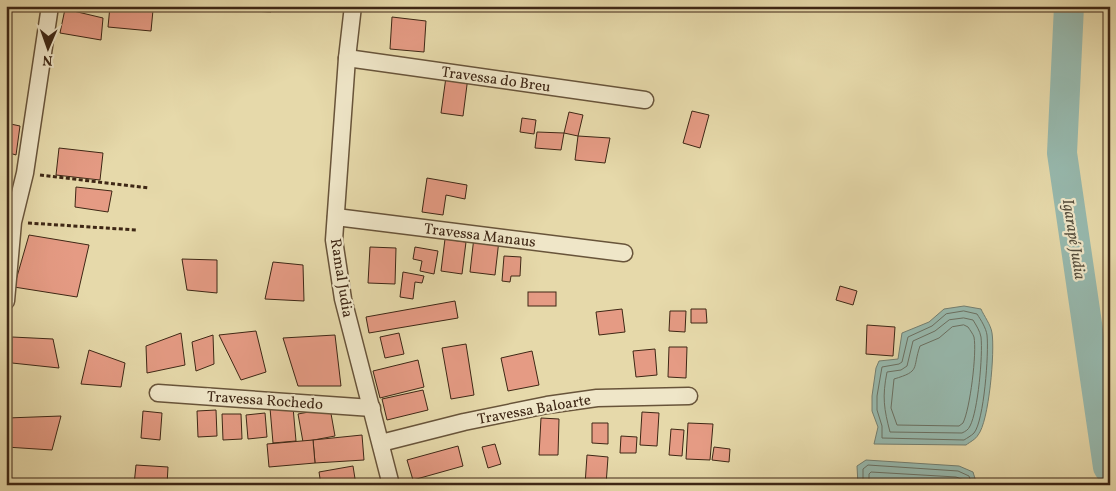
<svg xmlns="http://www.w3.org/2000/svg" width="1116" height="491" viewBox="0 0 1116 491" font-family="Vollkorn,serif">
<style>
.water{fill:#97b9ae;stroke:#737f71}
.lines{fill:none;stroke-linecap:round;stroke-linejoin:round}
.shore{stroke:#6a7062;stroke-width:1}
.river{stroke:#97b9ae;stroke-width:30}
.building{fill:#e59b84;stroke:#3e2715}
.minor-casing{stroke:#68543a;stroke-width:19}
.path{stroke:#3e2715;stroke-width:3;stroke-dasharray:4 2.5;stroke-linecap:butt}
.minor{stroke:#efe6c8;stroke-width:16}
.labels{text-anchor:middle;stroke-width:4.5;stroke-linejoin:round;paint-order:stroke}
.street-label{font-size:15px;fill:#3e2715;stroke:#efe6c8}
.water-label{font-size:16px;font-style:italic;fill:#544c3b;stroke:#efe6c8}
</style>
<rect width="100%" height="100%" fill="#e6d9aa"/>
<filter id="stains"><feTurbulence type="fractalNoise" baseFrequency=".004" numOctaves="4"/><feColorMatrix values="0 0 0 0 .2 0 0 0 0 .09 0 0 0 0 .02 0 0 0 .5 -.17"/></filter>
<radialGradient id="worn" r=".72"><stop offset=".6" stop-color="#630" stop-opacity="0"/><stop offset="1" stop-color="#630" stop-opacity=".3"/></radialGradient>
<g class="water">
<path d="M 964,306 L 981,309 C 984,316 991,325 992,333 C 995,351 989,422 978,435 C 976,439 970,442 966,445 L 874,444 L 878,427 L 872,411 L 872,396 L 876,368 L 879,361 L 898,359 L 902,333 L 929,322 L 944,309 Z"/>
<path d="M 866,460 L 959,466 L 973,472 L 977,485 L 858,485 L 857,466 Z"/>
</g>
<g class="lines">
<g class="shore">
<path d="M 964,311 L 977,314 C 981,320 986,328 987,335 C 989,353 984,421 974,433 C 971,436 967,438 964,440 L 882,438 L 882,426 L 877,410 L 877,396 L 882,367 L 899,364 L 902,362 L 908,337 L 932,326 L 946,314 Z"/>
<path d="M 964,318 L 973,320 C 976,325 980,331 981,337 C 983,355 978,411 970,426 C 968,430 966,431 962,433 L 890,432 C 884,409 882,397 887,372 L 901,370 L 907,366 L 913,341 L 935,331 L 949,320 Z"/>
<path d="M 964,325 L 968,327 C 970,330 973,334 974,337 C 977,353 970,409 963,423 L 959,426 L 897,425 L 891,408 L 894,379 C 921,371 912,369 920,346 L 939,338 L 952,327 Z"/>
<path d="M 863,485 L 863,469 L 868,465 L 958,471 L 969,476 L 972,485"/>
<path d="M 869,485 L 869,474 L 871,472 L 956,477 L 964,480 L 966,485"/>
<path d="M 877,485 L 877,481 L 879,480 L 955,485"/>
</g>
<path class="river" d="M 1069,6 L 1062,153 L 1108,467 L 1110,470"/>
</g>
<g class="building">
<path d="M 110,6 L 128,6 L 153,10 L 151,31 L 108,27 Z"/>
<path d="M 233,6 L 272,6 L 271,12 L 232,10 Z"/>
<path d="M 65,9 L 103,18 L 101,40 L 60,33 Z"/>
<path d="M 392,17 L 426,21 L 424,52 L 390,49 Z"/>
<path d="M 446,77 L 468,77 L 463,116 L 441,113 Z"/>
<path d="M 692,111 L 709,115 L 700,148 L 683,143 Z"/>
<path d="M 569,112 L 583,115 L 578,136 L 564,133 Z"/>
<path d="M 522,118 L 536,120 L 534,134 L 520,132 Z"/>
<path d="M 6,123 L 20,126 L 16,155 L 6,152 Z"/>
<path d="M 537,132 L 564,133 L 561,150 L 535,148 Z"/>
<path d="M 578,136 L 610,138 L 605,163 L 575,160 Z"/>
<path d="M 59,148 L 103,153 L 100,180 L 56,175 Z"/>
<path d="M 427,178 L 467,185 L 465,199 L 446,195 L 443,215 L 422,212 Z"/>
<path d="M 76,187 L 112,191 L 108,212 L 75,207 Z"/>
<path d="M 29,235 L 89,245 L 77,297 L 14,287 Z"/>
<path d="M 474,237 L 499,240 L 495,275 L 470,272 Z"/>
<path d="M 445,239 L 466,242 L 462,274 L 441,271 Z"/>
<path d="M 370,247 L 396,248 L 395,284 L 368,283 Z"/>
<path d="M 415,247 L 438,251 L 434,274 L 420,271 L 422,261 L 413,259 Z"/>
<path d="M 504,256 L 521,257 L 520,276 L 511,276 L 510,282 L 502,281 Z"/>
<path d="M 182,259 L 217,260 L 217,293 L 187,290 Z"/>
<path d="M 273,262 L 303,265 L 304,301 L 265,299 Z"/>
<path d="M 403,272 L 424,276 L 422,283 L 415,282 L 413,299 L 400,297 Z"/>
<path d="M 840,286 L 857,291 L 853,305 L 836,300 Z"/>
<rect x="528" y="292" width="28" height="14"/>
<path d="M 455,301 L 458,318 L 369,333 L 366,317 Z"/>
<path d="M 622,309 L 625,332 L 599,335 L 596,312 Z"/>
<path d="M 691,309 L 706,309 L 707,323 L 691,323 Z"/>
<path d="M 670,311 L 686,311 L 685,332 L 669,331 Z"/>
<path d="M 867,325 L 895,327 L 893,356 L 866,354 Z"/>
<path d="M 256,331 L 266,372 L 241,380 L 219,335 Z"/>
<path d="M 181,333 L 185,365 L 147,373 L 146,346 Z"/>
<path d="M 399,333 L 404,354 L 385,358 L 380,337 Z"/>
<path d="M 213,335 L 214,364 L 196,371 L 192,342 Z"/>
<path d="M 335,335 L 341,386 L 298,386 L 283,338 Z"/>
<path d="M 12,337 L 53,339 L 59,368 L 12,363 Z"/>
<path d="M 466,344 L 474,395 L 451,399 L 442,348 Z"/>
<path d="M 669,347 L 687,347 L 686,378 L 668,377 Z"/>
<path d="M 655,349 L 657,375 L 636,377 L 633,351 Z"/>
<path d="M 89,350 L 125,363 L 121,387 L 81,384 Z"/>
<path d="M 532,351 L 539,385 L 508,391 L 501,358 Z"/>
<path d="M 418,360 L 424,387 L 380,398 L 373,371 Z"/>
<path d="M 423,390 L 428,410 L 387,420 L 382,399 Z"/>
<path d="M 293,407 L 296,441 L 273,443 L 270,408 Z"/>
<path d="M 330,408 L 335,436 L 303,442 L 298,414 Z"/>
<path d="M 216,410 L 217,436 L 198,437 L 197,411 Z"/>
<path d="M 143,411 L 162,413 L 160,440 L 141,438 Z"/>
<path d="M 642,412 L 659,413 L 657,446 L 640,445 Z"/>
<path d="M 265,413 L 267,437 L 248,439 L 246,415 Z"/>
<path d="M 222,414 L 241,414 L 242,439 L 223,440 Z"/>
<path d="M 61,416 L 52,450 L 6,447 L 7,418 Z"/>
<path d="M 541,418 L 559,419 L 558,455 L 539,455 Z"/>
<path d="M 592,423 L 608,423 L 608,444 L 592,443 Z"/>
<path d="M 688,423 L 713,424 L 710,460 L 686,459 Z"/>
<path d="M 671,429 L 684,430 L 682,456 L 669,455 Z"/>
<path d="M 362,435 L 364,460 L 315,463 L 313,440 Z"/>
<path d="M 621,436 L 637,437 L 636,453 L 620,453 Z"/>
<path d="M 313,440 L 315,463 L 269,467 L 267,444 Z"/>
<path d="M 495,444 L 501,464 L 488,468 L 482,447 Z"/>
<path d="M 458,446 L 463,466 L 413,480 L 407,460 Z"/>
<path d="M 714,447 L 730,449 L 729,462 L 712,460 Z"/>
<path d="M 587,455 L 608,457 L 606,485 L 585,485 Z"/>
<path d="M 136,465 L 168,467 L 167,485 L 134,485 Z"/>
<path d="M 353,466 L 356,485 L 321,485 L 319,472 Z"/>
<path d="M 506,480 L 529,481 L 529,485 L 506,485 Z"/>
</g>
<g class="lines">
<g class="minor-casing">
<g id="minor">
<path d="M 353,6 L 347,58 L 334,240 L 343,299 L 391,485"/>
<path d="M 347,58 L 645,100"/>
<path d="M 336,217 L 624,253"/>
<path d="M 6,301 L 13,222 L 25,173 L 50,6"/>
<path d="M 158,393 L 372,408"/>
<path d="M 381,443 L 464,422 L 547,405 L 597,398 L 689,396"/>
</g>
</g>
<g class="path">
<path d="M 40,175 L 149,188"/>
<path d="M 28,223 L 137,230"/>
</g>
<use href="#minor" class="minor"/>
</g>
<g class="labels">
<g class="street-label">
<text transform="translate(496 79) rotate(8)" y="5">Travessa do Breu</text>
<text transform="translate(480 235) rotate(7)" y="5">Travessa Manaus</text>
<text transform="translate(342 278) rotate(81)" y="5">Ramal Judia</text>
<text transform="translate(265 400) rotate(4)" y="5">Travessa Rochedo</text>
<text transform="translate(534 409) rotate(-10)" y="5">Travessa Baloarte</text>
</g>
<g class="water-label">
<text transform="translate(1075 239) rotate(81)" y="6">Igarapé Judia</text>
</g>
</g>
<rect width="1116" height="491" fill="none" stroke="#e6d9aa" stroke-width="25"/>
<rect x="8" y="8" width="1101" height="476" fill="none" stroke="#3e2715" stroke-width="2.5"/>
<rect x="12" y="12" width="1091" height="466" fill="none" stroke="#3e2715"/>
<g transform="translate(48 48) rotate(182)" stroke="#efe6c8" stroke-width="4" paint-order="stroke">
<path d="M0-4L9 19L0 12L-9 19Z" fill="#3e2715"/>
<text y="-8" font-size="14" font-weight="bold" text-anchor="middle" fill="#3e2715">N</text>
</g>
<rect width="100%" height="100%" filter="url(#stains)"/>
<rect width="100%" height="100%" fill="url(#worn)"/>
</svg>
